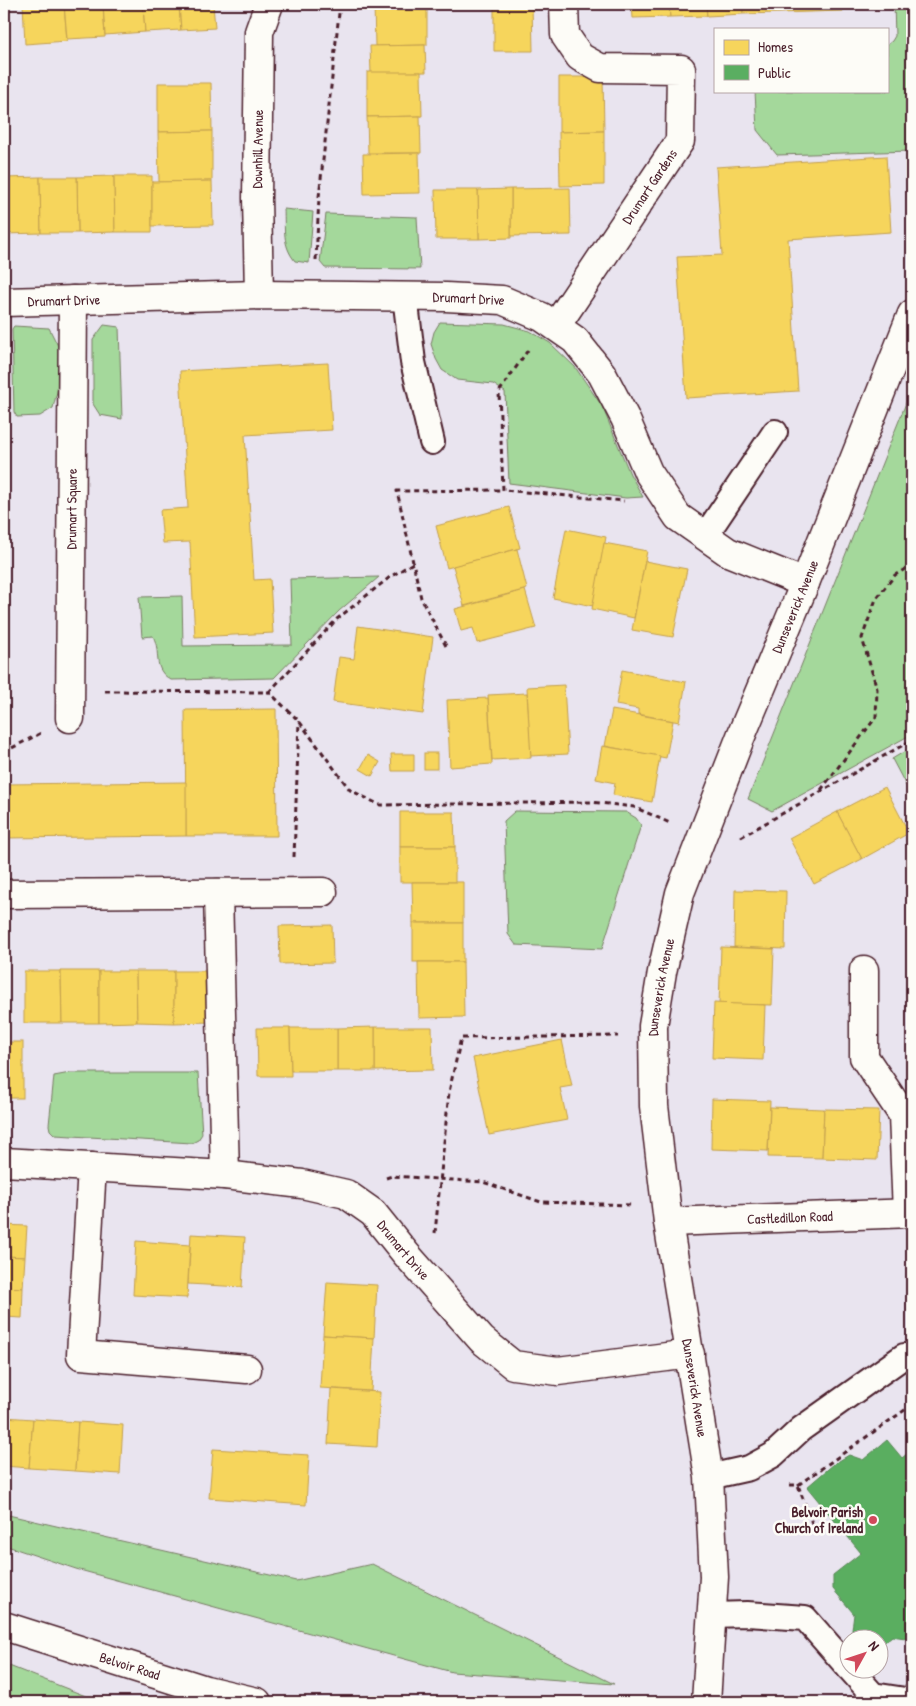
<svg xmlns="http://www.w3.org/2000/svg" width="916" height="1706" viewBox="0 0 916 1706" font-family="'Patrick Hand',sans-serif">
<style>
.green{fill:#a4d89b;stroke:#777c63}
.homes{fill:#f6d55c;stroke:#c29e4d}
.public{fill:#5aae61;stroke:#558351}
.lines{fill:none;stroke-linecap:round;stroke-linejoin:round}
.service-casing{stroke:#4a1f2b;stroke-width:28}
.minor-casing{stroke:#4a1f2b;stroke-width:31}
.tertiary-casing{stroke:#4a1f2b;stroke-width:31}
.trunk-casing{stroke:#4a1f2b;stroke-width:31}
.path{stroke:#4a1f2b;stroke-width:3;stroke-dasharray:5 4;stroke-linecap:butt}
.service{stroke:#fdfcf7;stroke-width:24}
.minor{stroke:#fdfcf7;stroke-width:28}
.tertiary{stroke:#fdfcf7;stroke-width:28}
.trunk{stroke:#fdfcf7;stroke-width:28}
.poi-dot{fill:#d1495b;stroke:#fdfcf7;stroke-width:2}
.labels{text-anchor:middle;stroke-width:5;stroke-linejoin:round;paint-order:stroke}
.street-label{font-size:14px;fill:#4a1f2b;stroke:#fdfcf7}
.poi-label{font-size:14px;font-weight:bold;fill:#4a1f2b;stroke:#fdfcf7;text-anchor:end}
</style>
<rect width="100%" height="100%" fill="#e9e4ef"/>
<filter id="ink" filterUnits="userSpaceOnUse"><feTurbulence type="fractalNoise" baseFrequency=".02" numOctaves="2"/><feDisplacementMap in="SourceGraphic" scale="10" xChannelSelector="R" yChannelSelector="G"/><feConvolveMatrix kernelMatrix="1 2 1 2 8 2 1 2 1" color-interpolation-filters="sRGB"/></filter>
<g filter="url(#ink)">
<g class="green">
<path d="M 894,4 L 912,4 L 912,151 L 777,155 L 757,130 L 755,91 L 887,91 L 887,45 L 892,41 L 895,36 Z"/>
<path d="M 284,209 L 313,212 L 309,263 L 295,261 C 282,245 285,229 284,209 Z"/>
<path d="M 326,214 L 417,217 L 420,269 L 325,268 L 320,262 Z"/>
<path d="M 440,322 L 504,324 L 530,331 L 550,343 L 575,367 L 602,406 L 630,474 L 643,497 L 626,498 L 509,483 L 505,392 L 493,384 L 457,380 L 442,370 L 436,359 L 431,344 L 434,332 Z"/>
<path d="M 104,325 L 119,327 L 122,419 L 100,415 L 93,404 L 93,340 Z"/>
<path d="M 14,326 L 49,328 L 60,350 L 60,379 L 53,408 L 40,416 L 17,417 L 14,412 L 12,329 Z"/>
<path d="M 4,357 L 5,564 L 4,564 Z"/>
<path d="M 912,388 L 912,734 L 772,811 L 748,799 Z"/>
<path d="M 379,577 L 339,611 L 274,678 L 171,680 C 151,668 162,653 153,636 L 142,637 L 139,597 L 182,596 L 183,646 L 292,645 L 290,579 Z"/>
<path d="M 912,747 L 912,797 L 892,759 Z"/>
<path d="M 515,811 L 626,812 L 636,818 L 641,825 L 602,949 L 516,945 L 508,934 L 504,821 Z"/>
<path d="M 70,1073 L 198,1073 L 202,1134 L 198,1140 L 192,1143 L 55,1135 L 50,1130 L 49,1125 L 54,1076 Z"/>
<path d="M 4,1514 L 296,1581 L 372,1564 L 614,1684 L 452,1672 L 76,1569 L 4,1545 Z"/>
<path d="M 4,1664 L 101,1702 L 4,1702 Z"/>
</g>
<g class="homes">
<path d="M 23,4 L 64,4 L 67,41 L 25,44 Z"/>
<path d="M 64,4 L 103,4 L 105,37 L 67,39 Z"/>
<path d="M 103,4 L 143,4 L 145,32 L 105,35 Z"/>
<path d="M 143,4 L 179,4 L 181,30 L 145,32 Z"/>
<path d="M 179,4 L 213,4 L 215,28 L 181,30 Z"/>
<path d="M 374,4 L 427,4 L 427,45 L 375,46 Z"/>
<path d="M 494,4 L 532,4 L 533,51 L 494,51 Z"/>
<path d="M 632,4 L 669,4 L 670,17 L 633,18 Z"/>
<path d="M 669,4 L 706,4 L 707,16 L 670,17 Z"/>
<path d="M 706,4 L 743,4 L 743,14 L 707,16 Z"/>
<path d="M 743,4 L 779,4 L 780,13 L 743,14 Z"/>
<path d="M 779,4 L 843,4 L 843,11 L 780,13 Z"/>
<rect x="4" y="45" width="3" height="65"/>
<path d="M 425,45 L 426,72 L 371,73 L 370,46 Z"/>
<path d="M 367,72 L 421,72 L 422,116 L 367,117 Z"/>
<path d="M 559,77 L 603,77 L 604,131 L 559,132 Z"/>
<path d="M 158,83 L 211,83 L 212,131 L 158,132 Z"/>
<path d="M 420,116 L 421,153 L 368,153 L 367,117 Z"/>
<path d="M 212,131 L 212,181 L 159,182 L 158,132 Z"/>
<path d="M 604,131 L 604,185 L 560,186 L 559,132 Z"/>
<path d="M 419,153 L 420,193 L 364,194 L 363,154 Z"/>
<path d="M 886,156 L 891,232 L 788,239 L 798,391 L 686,398 L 677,257 L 722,255 L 716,167 Z"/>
<path d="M 114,176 L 115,232 L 78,233 L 77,177 Z"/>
<path d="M 114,176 L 152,176 L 152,232 L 115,232 Z"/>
<path d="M 40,177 L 41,233 L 5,234 L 4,178 Z"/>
<path d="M 40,177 L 77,177 L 78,233 L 41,233 Z"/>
<path d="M 4,178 L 5,234 L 4,234 Z"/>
<path d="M 212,181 L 213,225 L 152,226 L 152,182 Z"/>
<path d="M 570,188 L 571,235 L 511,236 L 511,189 Z"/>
<path d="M 511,189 L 511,238 L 479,239 L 478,190 Z"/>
<path d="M 435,190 L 478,190 L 479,239 L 436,239 Z"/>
<path d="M 328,363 L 332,430 L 245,435 L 254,580 L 270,579 L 273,633 L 195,637 L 190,542 L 163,543 L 160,510 L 188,508 L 180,371 Z"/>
<path d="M 509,507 L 520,548 L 447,568 L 436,526 Z"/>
<path d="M 566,529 L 606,537 L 593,606 L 553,598 Z"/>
<path d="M 604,543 L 647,551 L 634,618 L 592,609 Z"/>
<path d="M 517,549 L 527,589 L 464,606 L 453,566 Z"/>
<path d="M 645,561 L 687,569 L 673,637 L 632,630 Z"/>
<path d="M 525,590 L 536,628 L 477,643 L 473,628 L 461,631 L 455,609 Z"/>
<path d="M 358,626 L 433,637 L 423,714 L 333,702 L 339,657 L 354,659 Z"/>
<path d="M 622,670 L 686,682 L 679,722 L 638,714 L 638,709 L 616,705 Z"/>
<path d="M 564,685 L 568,754 L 530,756 L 527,687 Z"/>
<path d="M 527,693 L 531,758 L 492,760 L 488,695 Z"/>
<path d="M 488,698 L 492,764 L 450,767 L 447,700 Z"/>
<path d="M 276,709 L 277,836 L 186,836 L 185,710 Z"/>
<path d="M 612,710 L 673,721 L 666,758 L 605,746 Z"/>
<path d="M 602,746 L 660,756 L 652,802 L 613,795 L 615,783 L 596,779 Z"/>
<rect x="424" y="753" width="13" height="16"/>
<path d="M 391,754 L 414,754 L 414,771 L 392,771 Z"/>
<path d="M 368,755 L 380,762 L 372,776 L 360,769 Z"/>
<path d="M 186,782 L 186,836 L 4,838 L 4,784 Z"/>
<path d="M 885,787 L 909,833 L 862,859 L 837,812 Z"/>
<path d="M 400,812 L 454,812 L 455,847 L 400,847 Z"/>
<path d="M 837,812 L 862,859 L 814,884 L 789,838 Z"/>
<rect x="400" y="847" width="55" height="35"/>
<path d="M 412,882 L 463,882 L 463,923 L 413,923 Z"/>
<path d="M 735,890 L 786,891 L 785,949 L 734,947 Z"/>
<rect x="413" y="923" width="50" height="39"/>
<path d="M 332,925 L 333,963 L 280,964 L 279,926 Z"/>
<path d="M 721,947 L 774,949 L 772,1005 L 719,1004 Z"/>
<path d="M 418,962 L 463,962 L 464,1017 L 419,1018 Z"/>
<path d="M 24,971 L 61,971 L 62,1023 L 24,1023 Z"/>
<path d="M 61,971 L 99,971 L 99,1023 L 62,1023 Z"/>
<path d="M 99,971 L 136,971 L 137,1022 L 99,1023 Z"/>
<path d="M 136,971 L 174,971 L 174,1023 L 137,1022 Z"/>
<path d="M 174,971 L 211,971 L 211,1022 L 174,1023 Z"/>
<path d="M 714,1003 L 765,1005 L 763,1060 L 712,1058 Z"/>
<path d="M 375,1027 L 432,1027 L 433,1070 L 375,1071 Z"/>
<path d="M 375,1027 L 375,1071 L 337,1071 L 337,1028 Z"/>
<path d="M 257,1028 L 290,1028 L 291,1076 L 258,1076 Z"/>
<path d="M 290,1028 L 337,1028 L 337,1071 L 291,1071 Z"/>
<path d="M 562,1040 L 572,1086 L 560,1088 L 567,1120 L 489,1135 L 473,1058 Z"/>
<rect x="4" y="1042" width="19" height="56"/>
<path d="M 712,1099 L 770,1101 L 768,1151 L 711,1149 Z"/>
<path d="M 770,1107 L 824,1109 L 822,1158 L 768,1157 Z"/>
<path d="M 824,1109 L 879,1110 L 877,1160 L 822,1158 Z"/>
<path d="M 4,1225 L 27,1226 L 25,1257 L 4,1256 Z"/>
<path d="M 191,1234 L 245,1237 L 242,1287 L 188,1284 Z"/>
<path d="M 136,1241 L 190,1245 L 187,1298 L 133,1295 Z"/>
<path d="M 4,1256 L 25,1257 L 23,1288 L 4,1287 Z"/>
<path d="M 327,1282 L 377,1285 L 374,1338 L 323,1335 Z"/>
<path d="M 4,1287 L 23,1288 L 22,1318 L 4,1317 Z"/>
<path d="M 323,1335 L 374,1338 L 371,1391 L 320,1388 Z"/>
<path d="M 331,1389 L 380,1392 L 377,1447 L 328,1444 Z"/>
<path d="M 4,1417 L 33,1419 L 29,1468 L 4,1466 Z"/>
<path d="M 33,1419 L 78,1422 L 75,1471 L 29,1468 Z"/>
<path d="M 78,1422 L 123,1425 L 120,1474 L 75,1471 Z"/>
<path d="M 213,1449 L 309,1455 L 306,1505 L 209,1498 Z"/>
</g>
<path class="public" d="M 910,1437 L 912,1437 L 912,1639 L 892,1636 L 881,1645 L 878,1645 L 878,1638 L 851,1638 L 854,1614 L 833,1589 L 833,1575 L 861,1553 L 807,1487 L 834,1464 L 849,1455 L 863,1460 L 887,1440 L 902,1458 L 908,1453 Z"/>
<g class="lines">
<g class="service-casing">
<g id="service">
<path d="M 405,296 L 413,362 L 432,442"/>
<path d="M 705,536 L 775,432"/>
<path d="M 709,1477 L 749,1468 L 773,1455 L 801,1429 L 904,1356 L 912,1356"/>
<path d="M 712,1615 L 747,1614 L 805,1618 L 848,1667"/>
<path d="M 849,1668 L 873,1695 L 912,1701"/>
</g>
</g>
<g class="minor-casing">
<g id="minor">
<path id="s1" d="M 259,295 L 257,198 L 259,32 L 269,4"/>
<path id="s2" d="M 4,302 L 259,295 L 446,297 L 502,300 L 542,317 L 575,340 L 602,374 L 625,418 L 648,472 L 678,517 L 728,552 L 805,583"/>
<path id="s3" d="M 556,326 L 680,141 L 681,69 L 600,68 L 580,57 L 565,35 L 564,4"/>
<path id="s4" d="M 70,718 L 73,300"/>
<path d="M 218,893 L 225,1175"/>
<path d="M 4,894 L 323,892"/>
<path d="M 864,970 L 864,1057 L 903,1115 L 907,1213"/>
<path id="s5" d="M 4,1162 L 225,1175 L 302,1184 L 346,1194 L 373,1213 L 406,1254 L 482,1340 L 513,1365 L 558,1371 L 690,1354"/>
<path d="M 92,1167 L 81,1355 L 247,1369"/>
<path id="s6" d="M 668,1222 L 912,1213"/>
</g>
</g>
<g class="tertiary-casing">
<g id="tertiary">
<path id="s7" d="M 706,1702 L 714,1577 L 709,1477 L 668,1222 L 654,1106 L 653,1026 L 662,972 L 680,893 L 741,736 L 805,583 L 912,314"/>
</g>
</g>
<g class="trunk-casing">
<g id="trunk">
<path id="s8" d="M 4,1626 L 206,1690 L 257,1702"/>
</g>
</g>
<g class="path">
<path d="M 316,260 L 319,197 L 340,4"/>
<path d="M 528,350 L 499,392 L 503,490 L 624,501"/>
<path d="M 446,646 L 421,598 L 397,491 L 503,490"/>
<path d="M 105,691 L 269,692 L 299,721 L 350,790 L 380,805 L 591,802 L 634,807 L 670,823"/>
<path d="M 269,692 L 337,619 L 390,577 L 413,563"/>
<path d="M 4,752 L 41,733"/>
<path d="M 821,790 L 876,717 L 877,689 L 862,638 L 876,599 L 895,575 L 912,565"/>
<path d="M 741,837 L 912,740"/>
<path d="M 294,857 L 299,721"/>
<path d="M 386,1178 L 392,1176 L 483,1182 L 541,1202 L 631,1205"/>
<path d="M 435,1233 L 449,1092 L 461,1038 L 618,1036"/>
<path d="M 790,1485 L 798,1485 L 813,1526"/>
<path d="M 798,1485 L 912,1405"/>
</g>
<use href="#service" class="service"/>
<use href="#minor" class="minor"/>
<use href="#tertiary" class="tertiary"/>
<use href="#trunk" class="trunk"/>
</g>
</g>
<circle class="poi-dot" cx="873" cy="1520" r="5"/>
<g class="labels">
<g class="street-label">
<text dy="5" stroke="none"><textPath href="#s1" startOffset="146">Downhill Avenue</textPath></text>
<text dy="5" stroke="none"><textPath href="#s3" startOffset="168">Drumart Gardens</textPath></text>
<text dy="5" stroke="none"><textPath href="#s2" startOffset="60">Drumart Drive</textPath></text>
<text dy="5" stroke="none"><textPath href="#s2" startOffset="465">Drumart Drive</textPath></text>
<text dy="5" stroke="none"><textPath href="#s4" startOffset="209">Drumart Square</textPath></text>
<text dy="5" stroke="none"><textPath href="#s7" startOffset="1125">Dunseverick Avenue</textPath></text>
<text dy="5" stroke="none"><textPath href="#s7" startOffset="720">Dunseverick Avenue</textPath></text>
<text dy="5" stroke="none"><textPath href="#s6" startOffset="122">Castledillon Road</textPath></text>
<text dy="5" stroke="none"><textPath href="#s5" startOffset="425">Drumart Drive</textPath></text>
<text transform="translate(695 1388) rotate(81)" y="5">Dunseverick Avenue</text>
<text dy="5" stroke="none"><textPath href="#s8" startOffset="132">Belvoir Road</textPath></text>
</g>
<g class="poi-label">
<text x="863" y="1517">Belvoir Parish<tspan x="863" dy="16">Church of Ireland</tspan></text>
</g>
</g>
<rect width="916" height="1706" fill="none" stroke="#fdfcf7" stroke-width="20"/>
<rect x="10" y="10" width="896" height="1686" fill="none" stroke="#4a1f2b" stroke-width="2" filter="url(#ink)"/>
<rect x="714" y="28" width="175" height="65" fill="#fdfcf7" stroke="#b5a4a5"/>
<rect x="724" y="40" width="25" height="15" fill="#f6d55c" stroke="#b5a4a5"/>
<text x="758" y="52" font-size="15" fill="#4a1f2b">Homes</text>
<rect x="724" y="65" width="25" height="15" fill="#5aae61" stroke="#b5a4a5"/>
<text x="758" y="78" font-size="15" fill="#4a1f2b">Public</text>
<g transform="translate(864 1654) rotate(50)"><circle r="24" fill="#fdfcf7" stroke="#b5a4a5"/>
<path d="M0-4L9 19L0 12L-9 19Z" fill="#d1495b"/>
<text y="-8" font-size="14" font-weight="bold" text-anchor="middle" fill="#4a1f2b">N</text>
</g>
</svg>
